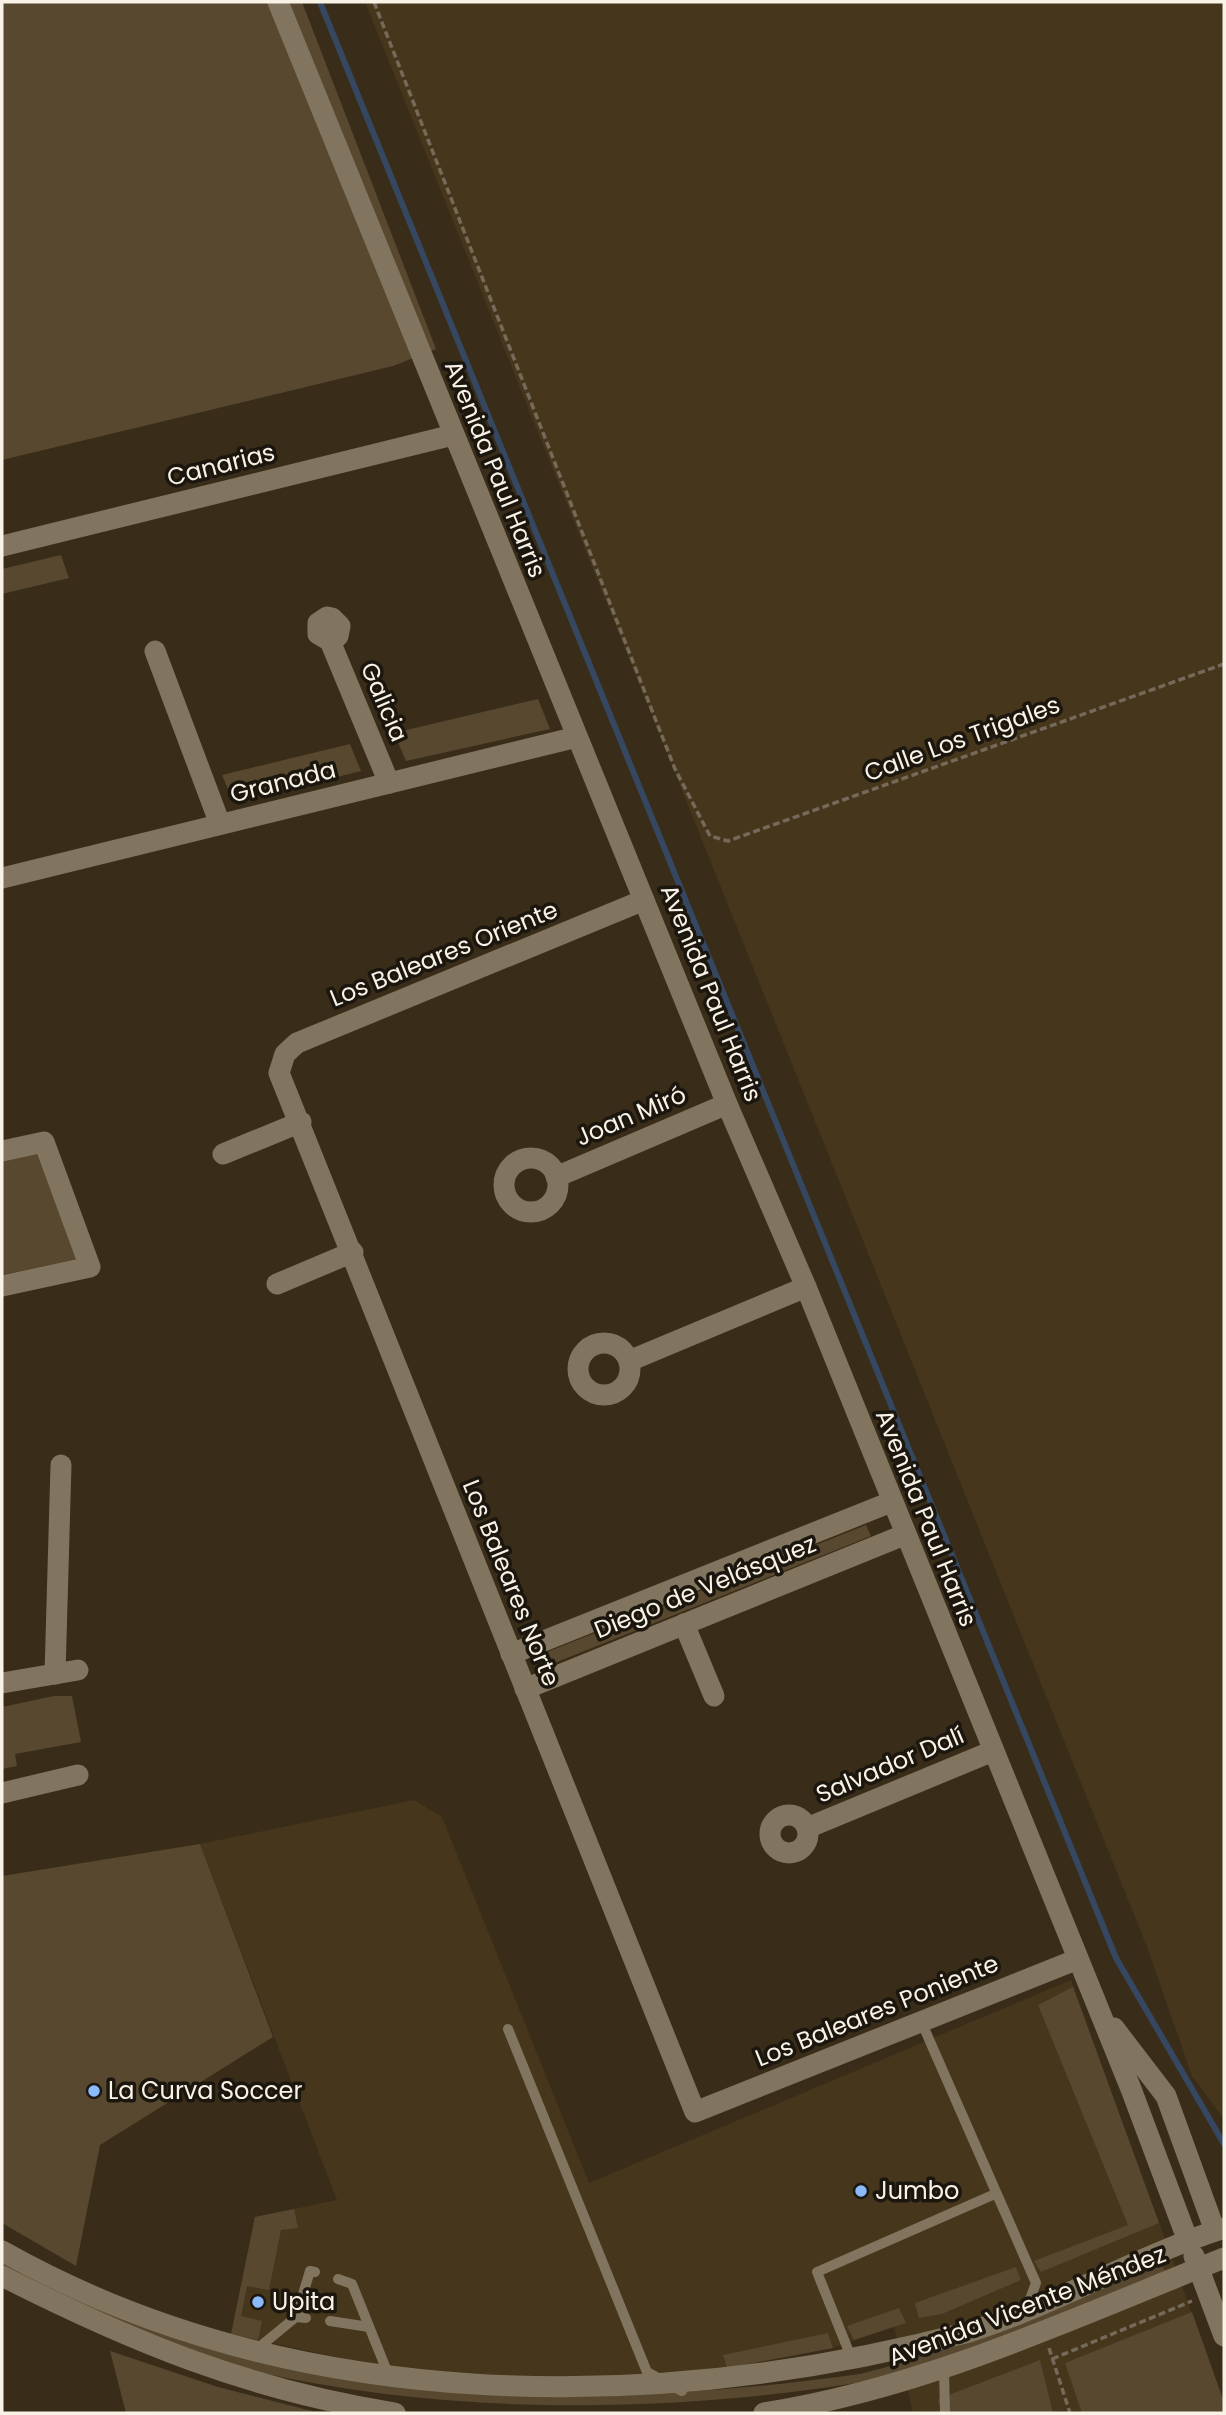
<svg xmlns="http://www.w3.org/2000/svg" width="1226" height="2415" viewBox="0 0 1226 2415" font-family="Poppins,sans-serif">
<style>
.built{fill:#45361c}
.green{fill:#57482f}
.lines{fill:none;stroke-linecap:round;stroke-linejoin:round}
.stream{stroke:#354761;stroke-width:6}
.path{stroke:#756a59;stroke-width:3.5;stroke-dasharray:7 3.5;stroke-linecap:butt}
.service{stroke:#82755f;stroke-width:10}
.minor{stroke:#82755f;stroke-width:21}
.secondary{stroke:#82755f;stroke-width:21}
.poi-dot{fill:#8bbafc;stroke:#1b160e;stroke-width:2.5}
.labels{text-anchor:middle;stroke-width:7;stroke-linejoin:round;paint-order:stroke}
.street-label{font-size:24px;fill:#f9f2e6;stroke:#1b160e}
.poi-label{font-size:24px;fill:#f9f2e6;stroke:#1b160e;text-anchor:start}
</style>
<rect width="100%" height="100%" fill="#392d19"/>
<g class="built">
<path d="M 365,2 L 1224,2 L 1224,2119 L 1192,2076 L 1147,1947 Z"/>
<path d="M 414,1800 L 442,1817 L 589,2183 L 1071,1980 L 1224,2402 L 1224,2413 L 913,2413 L 894,2326 L 833,2348 L 637,2382 L 404,2372 L 231,2334 L 255,2217 L 337,2200 L 200,1844 Z"/>
</g>
<g class="green">
<path d="M 2,2 L 302,2 L 436,349 L 393,366 L 2,460 Z"/>
<path d="M 61,555 L 69,578 L 2,594 L 2,569 Z"/>
<path d="M 538,699 L 550,729 L 406,761 L 394,733 Z"/>
<path d="M 350,744 L 361,771 L 234,803 L 222,775 Z"/>
<path d="M 37,1154 L 77,1259 L 2,1275 L 2,1161 Z"/>
<path d="M 866,1525 L 871,1536 L 547,1666 L 542,1654 Z"/>
<path d="M 54,1696 L 72,1696 L 81,1742 L 15,1754 L 17,1766 L 2,1769 L 2,1707 Z"/>
<path d="M 200,1844 L 273,2037 L 100,2145 L 76,2266 L 2,2223 L 2,1876 Z"/>
<path d="M 1073,1987 L 1159,2223 L 1041,2272 L 1034,2261 L 1128,2225 L 1038,2005 Z"/>
<path d="M 294,2209 L 298,2228 L 281,2230 L 269,2290 L 247,2286 L 241,2316 L 262,2321 L 258,2340 L 231,2334 L 255,2217 Z"/>
<path d="M 2,2260 C 263,2404 569,2415 860,2374 C 964,2348 1063,2304 1162,2265 L 1166,2275 C 1063,2310 962,2357 856,2383 C 658,2415 431,2415 237,2367 C 215,2361 193,2355 173,2347 C 115,2323 59,2293 2,2267 Z"/>
<path d="M 1016,2267 L 1021,2280 L 942,2314 L 919,2318 L 915,2303 Z"/>
<path d="M 899,2308 L 906,2323 L 854,2340 L 847,2326 Z"/>
<path d="M 1192,2312 L 1224,2402 L 1224,2413 L 1082,2413 L 1065,2363 Z"/>
<path d="M 828,2333 L 833,2348 L 727,2368 L 723,2355 Z"/>
<path d="M 110,2351 L 218,2387 L 320,2413 L 126,2413 Z"/>
<path d="M 1040,2360 L 1053,2413 L 942,2413 L 938,2399 Z"/>
</g>
<g class="lines">
<path class="stream" d="M 320,2 L 1116,1958 L 1224,2144"/>
<g class="path">
<path d="M 374,2 L 675,769 L 710,836 L 728,841 L 1224,664"/>
<path d="M 1049,2348 L 1070,2413"/>
<path d="M 1052,2359 L 1192,2301"/>
<path d="M 157,2413 L 158,2413"/>
</g>
<g class="service">
<path d="M 921,2021 L 1036,2283 L 1026,2310"/>
<path d="M 508,2029 L 647,2372 L 682,2391"/>
<path d="M 338,2279 L 352,2284 L 389,2376"/>
<path d="M 296,2317 L 310,2271 L 315,2272"/>
<path d="M 330,2321 L 369,2327"/>
<path d="M 257,2349 L 296,2317 L 306,2318"/>
<path d="M 853,2362 L 817,2272 L 995,2194"/>
<path d="M 944,2369 L 945,2413"/>
</g>
<g class="minor">
<path d="M 278,2 L 727,1104 L 806,1287 L 1131,2089 L 1188,2241"/>
<path d="M 2,546 L 453,435"/>
<path d="M 330,641 L 338,636 L 340,626 L 332,618 L 327,617 L 318,623 L 318,634 L 330,641 L 389,783"/>
<path d="M 155,651 L 220,824"/>
<path d="M 2,878 L 577,737"/>
<path d="M 644,900 L 297,1043 L 285,1054 L 279,1073 L 695,2112 L 1078,1959"/>
<path d="M 2,1151 L 44,1142 L 90,1267 L 2,1286"/>
<path d="M 223,1154 L 301,1122"/>
<circle cx="531" cy="1185" r="27"/>
<path d="M 556,1177 L 727,1104"/>
<path d="M 277,1284 L 353,1252"/>
<circle cx="604" cy="1369" r="26"/>
<path d="M 629,1361 L 806,1287"/>
<path d="M 684,1624 L 714,1696"/>
<path d="M 511,1654 L 891,1502"/>
<path d="M 55,1674 L 61,1465"/>
<path d="M 2,1683 L 78,1670"/>
<path d="M 525,1689 L 904,1535"/>
<path d="M 2,1793 L 78,1775"/>
<circle cx="789" cy="1834" r="19"/>
<path d="M 807,1828 L 993,1751"/>
<path d="M 1114,2028 L 1166,2096 L 1215,2231"/>
</g>
<g class="secondary">
<path d="M 2,2251 C 293,2415 652,2415 969,2332 C 1057,2304 1137,2256 1224,2228"/>
<path d="M 1194,2256 L 1224,2336"/>
<path d="M 2,2276 C 132,2342 249,2390 395,2413"/>
<path d="M 764,2413 C 925,2388 1074,2318 1224,2258"/>
</g>
</g>
<g class="poi-dot">
<circle cx="94" cy="2091" r="7"/>
<circle cx="861" cy="2191" r="7"/>
<circle cx="258" cy="2302" r="7"/>
</g>
<g class="labels">
<g class="street-label">
<text transform="translate(221 465) rotate(-14)" y="8">Canarias</text>
<text transform="translate(495 469) rotate(68)" y="8">Avenida Paul Harris</text>
<text transform="translate(384 702) rotate(67)" y="8">Galicia</text>
<text transform="translate(962 739) rotate(-20)" y="8">Calle Los Trigales</text>
<text transform="translate(283 782) rotate(-14)" y="8">Granada</text>
<text transform="translate(444 954) rotate(-22)" y="8">Los Baleares Oriente</text>
<text transform="translate(711 993) rotate(68)" y="8">Avenida Paul Harris</text>
<text transform="translate(631 1116) rotate(-23)" y="8">Joan Miró</text>
<text transform="translate(926 1518) rotate(68)" y="8">Avenida Paul Harris</text>
<text transform="translate(511 1583) rotate(68)" y="8">Los Baleares Norte</text>
<text transform="translate(705 1587) rotate(-22)" y="8">Diego de Velásquez</text>
<text transform="translate(890 1765) rotate(-23)" y="8">Salvador Dalí</text>
<text transform="translate(877 2011) rotate(-22)" y="8">Los Baleares Poniente</text>
<text transform="translate(1027 2306) rotate(-21)" y="8">Avenida Vicente Méndez</text>
</g>
<g class="poi-label">
<text x="108" y="2099">La Curva Soccer</text>
<text x="875" y="2199">Jumbo</text>
<text x="272" y="2310">Upita</text>
</g>
</g>
<rect width="1226" height="2415" fill="none" stroke="#f9f2e6" stroke-width="7"/>
</svg>
